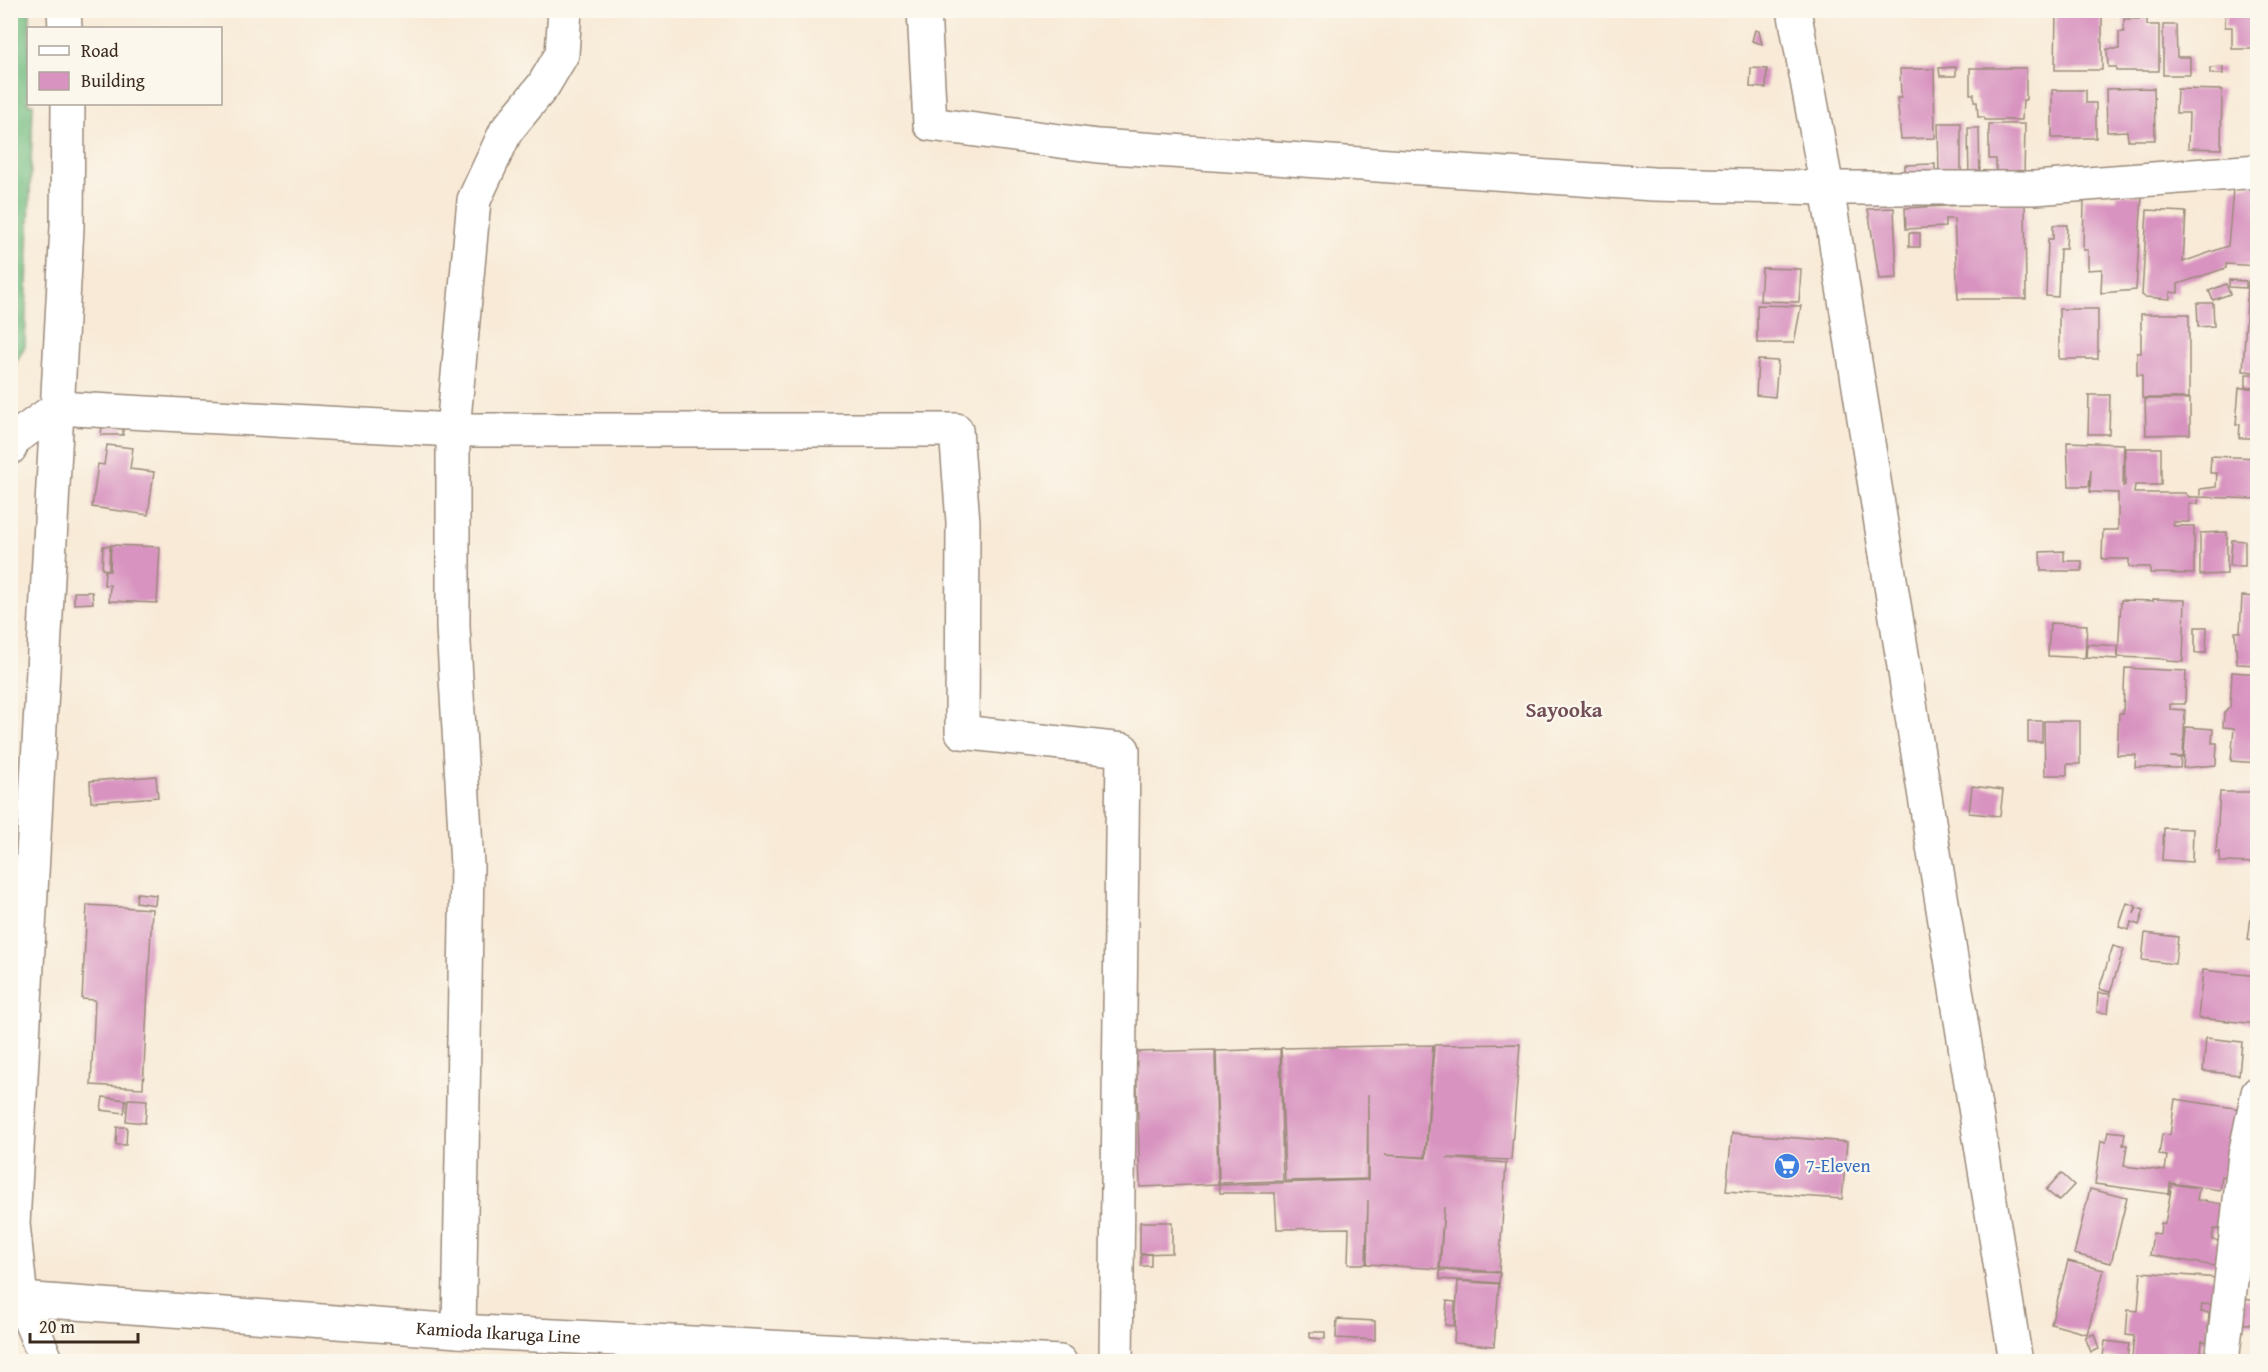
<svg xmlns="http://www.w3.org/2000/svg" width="2268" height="1372" viewBox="0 0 2268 1372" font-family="'Gentium Book Plus',serif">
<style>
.forest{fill:#77be84;stroke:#597451;stroke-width:1.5}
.building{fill:#d893c0}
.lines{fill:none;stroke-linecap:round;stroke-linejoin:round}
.minor-casing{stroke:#9a8a7a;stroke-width:36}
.major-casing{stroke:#9a8a7a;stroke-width:36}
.minor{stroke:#fff;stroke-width:33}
.major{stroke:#fff;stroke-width:33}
.labels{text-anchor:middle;stroke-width:4.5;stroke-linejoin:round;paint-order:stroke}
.shop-label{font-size:18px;fill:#366cbe;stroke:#fbf7ec;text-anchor:start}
.street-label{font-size:18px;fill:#3b2a1e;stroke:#fbf7ec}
.quarter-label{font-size:21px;font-weight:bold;fill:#724f57;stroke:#fbf7ec}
</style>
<rect width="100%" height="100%" fill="#fbf7ec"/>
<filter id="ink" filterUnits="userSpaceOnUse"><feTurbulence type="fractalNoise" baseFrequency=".0167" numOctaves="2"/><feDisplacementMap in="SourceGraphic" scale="12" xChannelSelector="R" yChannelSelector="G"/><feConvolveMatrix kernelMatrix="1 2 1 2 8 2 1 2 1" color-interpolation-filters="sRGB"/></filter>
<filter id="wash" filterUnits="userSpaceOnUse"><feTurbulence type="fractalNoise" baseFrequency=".008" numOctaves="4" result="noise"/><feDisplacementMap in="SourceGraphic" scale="24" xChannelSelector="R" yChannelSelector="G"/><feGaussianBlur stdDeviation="1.35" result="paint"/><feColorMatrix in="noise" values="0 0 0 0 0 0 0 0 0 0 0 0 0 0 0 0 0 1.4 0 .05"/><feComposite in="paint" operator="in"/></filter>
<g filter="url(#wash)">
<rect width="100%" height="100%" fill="#f8ead7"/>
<path class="forest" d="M 11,10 L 30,11 L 28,104 L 33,104 L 25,346 L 11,372 Z"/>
<g id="blocks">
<g class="building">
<path d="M 2056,10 L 2090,12 L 2090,17 L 2102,17 L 2102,70 L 2055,70 Z"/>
<path d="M 2226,10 L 2258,10 L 2258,49 L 2232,49 L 2232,27 L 2225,27 Z"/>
<path d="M 2124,19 L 2147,19 L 2147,25 L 2159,25 L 2159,71 L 2116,71 L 2116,67 L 2108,67 L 2107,49 L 2119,49 L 2119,32 L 2124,32 Z"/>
<path d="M 2163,25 L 2176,25 L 2177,57 L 2190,57 L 2190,75 L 2163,75 Z"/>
<path d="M 1755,30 L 1759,31 L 1762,44 L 1752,41 Z"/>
<path d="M 1956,67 L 1956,76 L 1940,76 L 1939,68 Z"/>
<path d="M 2223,67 L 2223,74 L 2210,74 L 2210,68 Z"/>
<path d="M 1751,68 L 1767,69 L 1766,88 L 1750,87 Z"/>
<path d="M 1970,68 L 2026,68 L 2026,100 L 2023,100 L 2022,120 L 1985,120 L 1984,117 L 1978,117 L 1977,102 L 1974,102 L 1974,94 L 1970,94 Z"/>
<path d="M 1900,69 L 1934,69 L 1935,138 L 1901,139 L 1897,98 L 1901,98 Z"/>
<path d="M 2154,88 L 2155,140 L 2128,140 L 2127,131 L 2107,132 L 2106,89 Z"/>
<path d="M 2177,89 L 2222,90 L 2221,149 L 2188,148 L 2189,113 L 2176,113 Z"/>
<path d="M 2052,90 L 2086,90 L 2086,103 L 2096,103 L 2096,138 L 2052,138 Z"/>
<path d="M 1938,123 L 1961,123 L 1961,179 L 1939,179 Z"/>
<path d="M 1989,124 L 2025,124 L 2024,178 L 1996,178 L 1996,159 L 1989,159 Z"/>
<path d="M 1968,128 L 1979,128 L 1980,182 L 1969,182 Z"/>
<path d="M 1935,164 L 1935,179 L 1905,180 L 1905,165 Z"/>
<path d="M 2258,182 L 2258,266 L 2226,264 L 2226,268 L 2178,284 L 2178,293 L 2170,292 L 2170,299 L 2145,297 L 2142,295 L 2147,210 L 2186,212 L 2183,262 L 2228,246 L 2233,189 Z"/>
<path d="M 2117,194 L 2142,195 L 2136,290 L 2101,293 L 2102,269 L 2088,270 L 2088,250 L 2083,250 L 2084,198 L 2117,199 Z"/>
<path d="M 2025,202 L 2026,299 L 1958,299 L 1954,219 L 1945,219 L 1945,227 L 1906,229 L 1905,208 Z"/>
<path d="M 1894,208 L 1897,278 L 1879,279 L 1868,209 Z"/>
<path d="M 2053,225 L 2067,225 L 2066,249 L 2060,249 L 2058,297 L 2046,296 L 2048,239 L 2053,239 Z"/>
<rect x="1909" y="233" width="11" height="14"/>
<path d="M 1762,268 L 1801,269 L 1799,302 L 1760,301 Z"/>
<path d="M 2229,280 L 2246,281 L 2246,288 L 2229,287 Z"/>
<path d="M 2248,282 L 2258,282 L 2258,372 L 2243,371 Z"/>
<path d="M 2226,284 L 2230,294 L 2213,300 L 2209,291 Z"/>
<path d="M 2197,303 L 2213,303 L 2214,326 L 2198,327 Z"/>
<path d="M 1757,305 L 1801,306 L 1794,343 L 1757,343 Z"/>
<rect x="2059" y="309" width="39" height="50"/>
<path d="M 2141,314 L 2189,314 L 2189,398 L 2142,398 L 2142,375 L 2137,375 L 2137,353 L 2141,353 Z"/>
<path d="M 1758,360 L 1778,361 L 1775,397 L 1756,395 Z"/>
<rect x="2246" y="374" width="12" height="13"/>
<path d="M 2239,388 L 2258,388 L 2258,438 L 2239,438 L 2240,424 L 2236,425 Z"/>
<path d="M 2089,395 L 2110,395 L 2109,434 L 2088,434 Z"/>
<path d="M 2145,399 L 2190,399 L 2190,434 L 2146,435 Z"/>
<path d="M 102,426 L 123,426 L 123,435 L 101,435 Z"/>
<path d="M 2067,442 L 2124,444 L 2123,486 L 2125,485 L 2125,448 L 2161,448 L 2161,485 L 2135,485 L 2134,493 L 2185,493 L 2189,497 L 2198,497 L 2198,504 L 2189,504 L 2189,522 L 2173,522 L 2174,526 L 2194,526 L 2194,574 L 2150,573 L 2150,567 L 2129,567 L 2129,559 L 2102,559 L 2103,530 L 2118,530 L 2118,493 L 2090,492 L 2091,469 L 2089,486 L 2069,486 Z"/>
<path d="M 107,445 L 133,448 L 130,469 L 154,472 L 148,515 L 92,507 L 98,464 L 104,465 Z"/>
<path d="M 2211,456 L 2258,458 L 2258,499 L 2200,497 L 2200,489 L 2216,487 L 2217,473 L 2210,473 Z"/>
<path d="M 2227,532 L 2227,574 L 2200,575 L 2200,533 Z"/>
<path d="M 2232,540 L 2245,541 L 2245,566 L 2230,566 Z"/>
<path d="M 111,545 L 160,547 L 157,603 L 109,601 L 110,585 L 104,585 L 105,570 L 110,571 Z"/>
<path d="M 103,546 L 110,546 L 109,570 L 102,569 Z"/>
<path d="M 2064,551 L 2064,561 L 2082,561 L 2082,571 L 2041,571 L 2040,552 Z"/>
<path d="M 74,592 L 92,592 L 93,603 L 74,604 Z"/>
<path d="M 2242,596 L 2258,597 L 2258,665 L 2237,664 L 2235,632 L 2240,632 Z"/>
<path d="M 2153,599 L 2185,600 L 2183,662 L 2167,661 L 2167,659 L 2118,657 L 2121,600 L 2153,601 Z"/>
<path d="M 2050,623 L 2087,625 L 2085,658 L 2048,656 Z"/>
<path d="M 2195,627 L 2207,627 L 2206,653 L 2195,653 Z"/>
<path d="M 2087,644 L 2118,646 L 2118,659 L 2086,657 Z"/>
<path d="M 2125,668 L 2186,671 L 2185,704 L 2170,704 L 2170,709 L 2185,710 L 2183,757 L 2170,757 L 2181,758 L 2180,768 L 2135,767 L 2136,755 L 2117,755 L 2119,713 L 2123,713 Z"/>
<path d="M 2232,672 L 2258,674 L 2258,763 L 2231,761 L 2234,728 L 2223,727 L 2224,713 L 2230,707 Z"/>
<rect x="2028" y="721" width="14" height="21"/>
<path d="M 2044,721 L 2080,721 L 2080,764 L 2067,764 L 2067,775 L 2045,775 Z"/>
<path d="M 2186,727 L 2213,729 L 2212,743 L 2217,743 L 2216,765 L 2183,768 Z"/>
<path d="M 156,776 L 158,797 L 91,802 L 90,781 Z"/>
<path d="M 1972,786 L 2003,790 L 2000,816 L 1969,813 Z"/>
<path d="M 2220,792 L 2258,792 L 2258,863 L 2220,862 L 2220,852 L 2216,853 Z"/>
<path d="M 2164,828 L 2193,829 L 2192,862 L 2162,860 Z"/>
<path d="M 2255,885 L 2258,886 L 2258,942 L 2248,940 Z"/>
<path d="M 137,893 L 156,895 L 155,905 L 136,902 Z"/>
<path d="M 2127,903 L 2136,906 L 2134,914 L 2137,908 L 2144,910 L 2139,925 L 2131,922 L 2129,930 L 2119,927 Z"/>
<path d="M 87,905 L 152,909 L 143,1088 L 91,1085 L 95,1000 L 82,999 Z"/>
<path d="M 2145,933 L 2178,937 L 2175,964 L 2142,960 Z"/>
<path d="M 2113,946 L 2124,949 L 2110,992 L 2099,989 Z"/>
<path d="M 2203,970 L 2258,976 L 2258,1024 L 2198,1018 Z"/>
<path d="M 2098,993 L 2110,994 L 2108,1013 L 2097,1012 Z"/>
<path d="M 2206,1038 L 2242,1042 L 2239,1075 L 2203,1071 Z"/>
<path d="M 1520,1044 L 1511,1160 L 1447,1158 L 1506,1163 L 1499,1272 L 1440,1268 L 1444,1207 L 1439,1269 L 1367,1264 L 1368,1200 L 1366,1264 L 1348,1264 L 1349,1228 L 1277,1229 L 1275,1193 L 1220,1193 L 1219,1185 L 1368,1180 L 1368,1094 L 1367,1179 L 1285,1181 L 1281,1048 L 1433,1045 L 1425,1157 L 1384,1155 L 1426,1158 L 1434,1045 Z"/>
<path d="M 1280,1049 L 1283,1181 L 1219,1183 L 1216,1051 Z"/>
<path d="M 1215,1050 L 1218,1184 L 1140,1187 L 1136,1052 Z"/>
<path d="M 103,1097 L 126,1100 L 124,1113 L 101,1110 Z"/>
<path d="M 128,1099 L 147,1100 L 145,1123 L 126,1121 Z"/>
<path d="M 2175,1099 L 2241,1109 L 2231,1177 L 2222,1176 L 2220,1190 L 2170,1183 L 2169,1194 L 2095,1184 L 2101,1141 L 2106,1142 L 2108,1131 L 2125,1133 L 2123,1145 L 2127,1145 L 2124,1166 L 2165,1171 L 2167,1156 L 2159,1155 L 2162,1134 L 2170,1135 Z"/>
<path d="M 117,1127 L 127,1127 L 126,1145 L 116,1145 Z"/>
<path d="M 1732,1133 L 1847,1142 L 1842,1199 L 1726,1191 Z"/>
<path d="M 2061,1173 L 2074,1185 L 2059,1201 L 2046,1190 Z"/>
<path d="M 2172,1184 L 2199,1188 L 2197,1200 L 2229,1205 L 2225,1230 L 2214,1229 L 2212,1240 L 2225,1242 L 2221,1267 L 2150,1255 L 2153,1233 L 2160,1234 L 2161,1223 L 2165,1224 Z"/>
<path d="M 2090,1189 L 2127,1198 L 2111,1263 L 2074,1254 Z"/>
<path d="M 1140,1222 L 1172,1222 L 1172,1253 L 1140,1254 Z"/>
<path d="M 1151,1254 L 1151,1266 L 1141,1266 L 1141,1255 Z"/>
<path d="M 2068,1261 L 2104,1270 L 2087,1334 L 2051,1324 Z"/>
<path d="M 1440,1270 L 1500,1273 L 1499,1283 L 1440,1279 Z"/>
<path d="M 2141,1272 L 2218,1278 L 2215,1305 L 2202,1304 L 2201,1312 L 2209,1313 L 2207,1342 L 2202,1341 L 2200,1362 L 2132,1357 L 2134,1336 L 2126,1335 L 2128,1310 L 2138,1311 Z"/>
<path d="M 1458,1281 L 1499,1284 L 1494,1346 L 1454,1343 Z"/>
<path d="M 2243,1299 L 2258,1301 L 2257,1325 L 2240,1323 Z"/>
<path d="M 1447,1301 L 1455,1302 L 1454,1326 L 1445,1325 Z"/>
<path d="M 1337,1319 L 1375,1321 L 1375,1340 L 1336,1338 Z"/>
<path d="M 1310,1332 L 1325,1332 L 1325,1339 L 1310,1338 Z"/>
<path d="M 2094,1334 L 2099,1349 L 2091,1352 L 2085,1337 Z"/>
<path d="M 2105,1341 L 2129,1344 L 2127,1359 L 2103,1357 Z"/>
</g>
</g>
</g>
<g filter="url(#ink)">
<use href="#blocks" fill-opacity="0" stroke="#9a8a7a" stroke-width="1.5"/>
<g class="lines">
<g class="minor-casing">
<g id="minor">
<path d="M 64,10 L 65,28"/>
<path d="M 924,10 L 930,124 L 1098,146 L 1653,184 L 1827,188 L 2035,188 L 2258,171"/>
<path d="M 1794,10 L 1827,188 L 2016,1362"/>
<path d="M 10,448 L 14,439 L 57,408 L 453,430 L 956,430 L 963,522 L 962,732 L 1123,750 L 1116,1362"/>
<path d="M 459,1331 L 467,865 L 453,627 L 453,430 L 474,200 L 506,131 L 543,86 L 562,54 L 565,10"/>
<path d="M 47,1362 L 21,1299 L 13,1224 L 67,227 L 68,104"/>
<path d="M 2222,1362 L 2245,1155 L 2258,1093"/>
</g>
</g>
<g class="major-casing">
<g id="major">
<path id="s1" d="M 10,1302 L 21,1299 L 459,1331 L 1060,1362"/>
</g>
</g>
<use href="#minor" class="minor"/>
<use href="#major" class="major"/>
</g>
</g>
<defs>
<g id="supermarket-disc" transform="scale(1.35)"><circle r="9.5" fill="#3f7fe0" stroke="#fbf7ec"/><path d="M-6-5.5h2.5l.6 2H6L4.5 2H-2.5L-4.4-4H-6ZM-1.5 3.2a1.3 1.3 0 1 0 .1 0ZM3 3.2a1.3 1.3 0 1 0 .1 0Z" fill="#fff"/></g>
</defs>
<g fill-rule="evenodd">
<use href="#supermarket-disc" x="1787" y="1166"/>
</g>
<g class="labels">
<g class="shop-label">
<text x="1806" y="1172">7-Eleven</text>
</g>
<g class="street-label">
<text dy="6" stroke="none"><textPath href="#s1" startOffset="490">Kamioda Ikaruga Line</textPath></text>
</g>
<g class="quarter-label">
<text x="1564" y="717">Sayooka</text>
</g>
</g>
<rect width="2268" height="1372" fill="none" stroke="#fbf7ec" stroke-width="36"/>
<rect x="27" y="27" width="195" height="78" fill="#fbf7ec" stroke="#aea59a" stroke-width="1.5"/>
<rect x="39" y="46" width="30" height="9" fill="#ffffff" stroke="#aea59a" stroke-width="1.5"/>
<text x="81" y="57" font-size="18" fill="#3b2a1e">Road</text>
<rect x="39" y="72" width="30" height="18" fill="#d893c0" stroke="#aea59a" stroke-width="1.5"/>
<text x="81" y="87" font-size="18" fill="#3b2a1e">Building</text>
<path d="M30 1333v9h108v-9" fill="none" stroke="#3b2a1e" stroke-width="3"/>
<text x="39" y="1333" font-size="18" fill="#3b2a1e" stroke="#fbf7ec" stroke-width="4.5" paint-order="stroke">20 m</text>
</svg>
